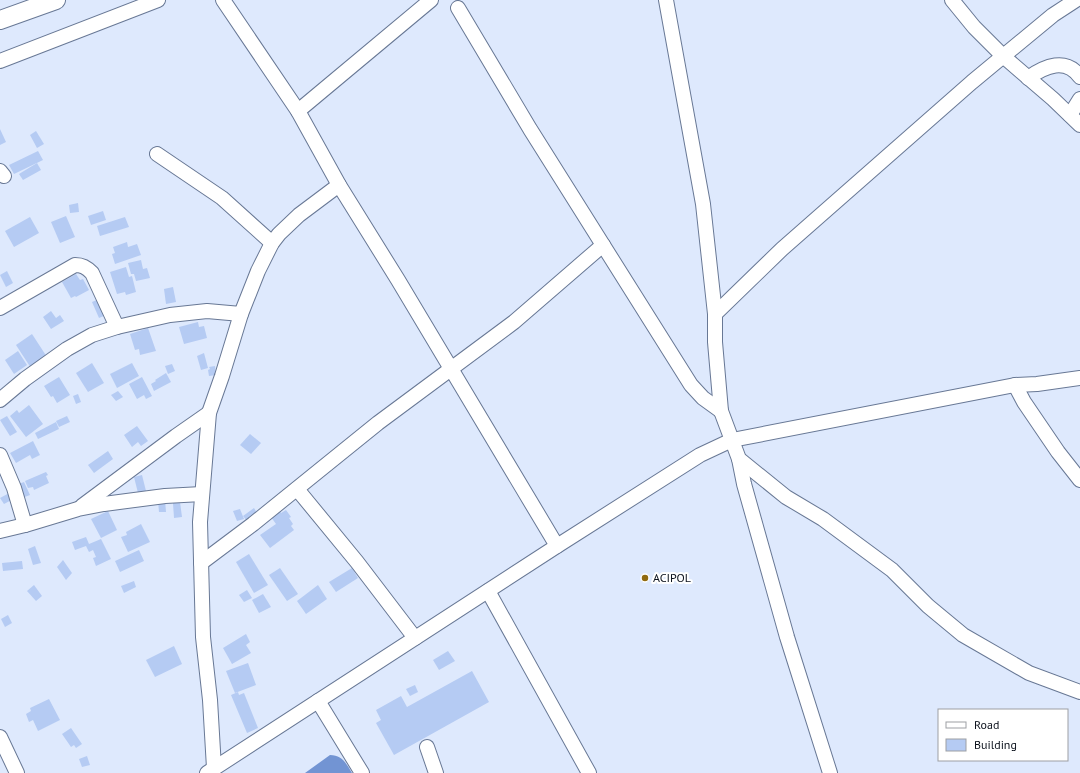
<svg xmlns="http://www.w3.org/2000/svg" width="1080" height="773" viewBox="0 0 1080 773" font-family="'PT Sans',sans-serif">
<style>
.water{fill:#7294d3}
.building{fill:#b5cbf3}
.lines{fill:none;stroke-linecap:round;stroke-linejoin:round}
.minor-casing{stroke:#687895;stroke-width:16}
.major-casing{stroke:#687895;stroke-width:20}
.minor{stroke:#fff;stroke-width:14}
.major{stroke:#fff;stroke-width:18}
.poi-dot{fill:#906a10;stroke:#fff;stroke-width:1.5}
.labels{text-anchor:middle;stroke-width:4;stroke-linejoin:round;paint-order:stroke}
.poi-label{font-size:12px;fill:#0a101b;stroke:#fff;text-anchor:start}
</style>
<rect width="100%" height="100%" fill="#dee9fd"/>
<path class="water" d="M 330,755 C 342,755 346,763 352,773 L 305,773 Z"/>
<g class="building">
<path d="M 0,129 L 6,142 L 0,145 Z"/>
<path d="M 36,131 L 44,144 L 37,148 L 30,135 Z"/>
<path d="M 38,151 L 43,160 L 14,174 L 9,165 Z"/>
<path d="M 37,163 L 41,170 L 23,180 L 19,174 Z"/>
<path d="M 78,203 L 79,212 L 70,213 L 69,205 Z"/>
<path d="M 103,211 L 106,220 L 91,225 L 88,216 Z"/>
<path d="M 66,216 L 75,237 L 60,243 L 51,222 Z"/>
<path d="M 30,217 L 39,233 L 14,247 L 5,231 Z"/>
<path d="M 125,217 L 129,227 L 100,236 L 97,226 Z"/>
<path d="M 127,242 L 128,247 L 137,244 L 141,255 L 115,264 L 112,254 L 115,253 L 113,247 Z"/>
<path d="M 141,260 L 143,269 L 147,268 L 150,278 L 136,281 L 134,274 L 131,274 L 128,263 Z"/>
<path d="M 126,267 L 129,277 L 132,276 L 136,292 L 126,295 L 125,292 L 117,294 L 110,272 Z"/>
<path d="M 7,271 L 13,283 L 6,287 L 0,275 Z"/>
<path d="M 76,274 L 80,280 L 83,279 L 89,290 L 76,297 L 75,296 L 71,298 L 62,282 Z"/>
<path d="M 173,287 L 176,302 L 166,304 L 164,289 Z"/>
<path d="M 99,299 L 106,315 L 99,318 L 92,302 Z"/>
<path d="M 51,311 L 56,318 L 60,315 L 64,321 L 51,329 L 43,317 Z"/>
<path d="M 198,322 L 199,327 L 204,326 L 207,338 L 184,344 L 179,327 Z"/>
<path d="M 148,328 L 156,351 L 140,355 L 139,349 L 135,350 L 130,334 Z"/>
<path d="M 32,334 L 47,357 L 31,368 L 16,345 Z"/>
<path d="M 18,351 L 27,365 L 14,374 L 5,360 Z"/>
<path d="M 204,353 L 208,368 L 201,370 L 197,356 Z"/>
<path d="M 92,363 L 104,383 L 88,392 L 76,373 Z"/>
<path d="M 132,363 L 139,376 L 117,388 L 110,374 Z"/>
<path d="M 172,364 L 175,371 L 168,374 L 165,366 Z"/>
<path d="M 215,366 L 216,375 L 209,376 L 208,370 L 210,369 L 209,367 Z"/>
<path d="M 166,373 L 171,382 L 154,391 L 151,384 L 156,381 L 155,380 Z"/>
<path d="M 59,377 L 70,395 L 57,403 L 53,396 L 51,397 L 44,386 Z"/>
<path d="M 142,377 L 152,396 L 146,399 L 144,395 L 137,399 L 129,384 Z"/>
<path d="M 118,391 L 123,397 L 116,401 L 111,395 Z"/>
<path d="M 78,394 L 81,402 L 76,404 L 73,396 Z"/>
<path d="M 29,405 L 43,424 L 26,437 L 10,416 L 17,410 L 19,413 Z"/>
<path d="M 7,416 L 17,432 L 10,436 L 0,420 Z"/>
<path d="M 67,416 L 70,422 L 59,427 L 56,421 Z"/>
<path d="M 56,422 L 59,429 L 38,439 L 35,433 Z"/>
<path d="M 137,426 L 148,441 L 141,446 L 138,442 L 132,447 L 124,435 Z"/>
<path d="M 250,434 L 261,443 L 251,454 L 240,445 Z"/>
<path d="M 33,441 L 40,455 L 32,459 L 30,455 L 16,463 L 10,453 Z"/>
<path d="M 108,451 L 113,459 L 94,473 L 88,465 Z"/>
<path d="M 46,472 L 48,475 L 46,476 L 49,483 L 34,490 L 33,487 L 28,488 L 25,481 Z"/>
<path d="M 142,475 L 147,495 L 139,497 L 134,477 Z"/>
<path d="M 24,482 L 30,495 L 22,498 L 16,485 Z"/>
<path d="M 13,491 L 17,497 L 4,504 L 0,498 Z"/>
<path d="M 165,500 L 166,512 L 159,512 L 158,501 Z"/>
<path d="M 180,502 L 182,517 L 174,518 L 173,503 Z"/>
<path d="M 254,508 L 257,513 L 247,521 L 243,516 Z"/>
<path d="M 240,509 L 244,519 L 237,521 L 233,511 Z"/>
<path d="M 286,510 L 291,517 L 289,518 L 293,524 L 291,526 L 294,530 L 270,548 L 260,535 L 276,524 L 271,517 L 280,511 L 281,513 Z"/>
<path d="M 108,511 L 117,530 L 101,538 L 91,519 Z"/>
<path d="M 141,524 L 150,542 L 128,552 L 121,537 L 127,535 L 126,532 Z"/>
<path d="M 86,537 L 89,544 L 101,539 L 111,559 L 96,566 L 93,558 L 96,557 L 93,550 L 89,552 L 86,546 L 75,550 L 72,542 Z"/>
<path d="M 35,546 L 41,563 L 33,565 L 28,549 Z"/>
<path d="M 139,550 L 144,561 L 120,572 L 115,561 Z"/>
<path d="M 249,554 L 268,585 L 254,593 L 236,562 Z"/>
<path d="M 63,560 L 72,573 L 66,580 L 57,567 Z"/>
<path d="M 22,561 L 23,569 L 3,571 L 2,563 Z"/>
<path d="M 280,568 L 298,594 L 287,601 L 269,575 Z"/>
<path d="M 352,568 L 358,578 L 336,592 L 329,582 Z"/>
<path d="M 134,581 L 136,587 L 124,593 L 121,586 Z"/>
<path d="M 34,585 L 42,596 L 36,601 L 27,591 Z"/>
<path d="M 318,585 L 327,599 L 306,614 L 297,601 Z"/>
<path d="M 247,590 L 252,598 L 244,602 L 239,595 Z"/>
<path d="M 263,594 L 271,607 L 259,613 L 252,600 Z"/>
<path d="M 8,615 L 12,623 L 5,627 L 1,619 Z"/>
<path d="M 246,634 L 250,642 L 246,645 L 251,653 L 232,664 L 223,648 Z"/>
<path d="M 174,646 L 182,664 L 155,677 L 146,660 Z"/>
<path d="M 448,651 L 455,661 L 439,670 L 433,660 Z"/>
<path d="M 248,663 L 256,685 L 235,693 L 226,671 Z"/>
<path d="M 472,671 L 489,702 L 394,755 L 376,723 L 381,720 L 376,710 L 401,696 L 407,707 Z"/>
<path d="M 415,685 L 418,692 L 410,696 L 406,689 Z"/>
<path d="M 238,692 L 239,695 L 244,693 L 258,728 L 247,733 L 231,695 Z"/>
<path d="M 49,699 L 60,720 L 38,731 L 33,720 L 29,722 L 26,714 L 31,711 L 30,708 Z"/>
<path d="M 71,728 L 82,744 L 76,748 L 74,745 L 71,747 L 62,734 Z"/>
<path d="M 87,756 L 90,765 L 82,767 L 79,759 Z"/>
</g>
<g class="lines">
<g class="minor-casing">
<g id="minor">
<path d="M 223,0 L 298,111 L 339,185 L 398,280 L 557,546"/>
<path d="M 666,0 L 703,204 L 715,314 L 715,342 L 721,411 L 739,459 L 786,497 L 823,519 L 892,570 L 928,606 L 963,635 L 1029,673 L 1080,692"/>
<path d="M 952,0 L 974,27 L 1003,56 L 1053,99 L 1080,125"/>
<path d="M 458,8 L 530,129 L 691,385 L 703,398 L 721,411"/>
<path d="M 0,61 L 158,0"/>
<path d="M 1028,78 C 1045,66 1066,57 1080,77"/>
<path d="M 298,111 L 431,0"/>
<path d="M 1070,115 L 1080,99"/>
<path d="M 157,154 L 222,198 L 272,243"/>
<path d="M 0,171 L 4,176"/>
<path d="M 0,308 L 75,265 C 82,265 86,267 92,273 L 117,327"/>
<path d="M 715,314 L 782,249 L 972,82 L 1053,15 L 1076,0"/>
<path d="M 1015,385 L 1024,402 L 1058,452 L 1080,480"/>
<path d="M 0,400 L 25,379 L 67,349 L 92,335 L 117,327 L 170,315 L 207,311 L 241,314"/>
<path d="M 0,455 L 14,488 L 25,525"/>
<path d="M 739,459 L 744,484 L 787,637 L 830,773"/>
<path d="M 297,489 L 357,562 L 415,638"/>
<path d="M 82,506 L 176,436 L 209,413"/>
<path d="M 0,531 L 25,525 L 78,509 L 104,504 L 165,496 L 202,494"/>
<path d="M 201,563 L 253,524 L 378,423 L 514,322 L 603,245"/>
<path d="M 488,591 L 589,773"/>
<path d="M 318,701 L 362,773"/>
<path d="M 0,737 L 17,773"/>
<path d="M 427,747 L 436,773"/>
<path d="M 214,768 L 210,700 L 203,637 L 200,522 L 209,413 L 222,376 L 241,314 L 258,271 L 272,243 L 279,234 L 299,215 L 339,185"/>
<path d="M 207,773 L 557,546 L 700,455 L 732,440 L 1015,385 L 1037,384 L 1080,378"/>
</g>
</g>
<g class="major-casing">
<path id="major" d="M 0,20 L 56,0"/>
</g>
<use href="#minor" class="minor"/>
<use href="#major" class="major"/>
</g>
<circle class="poi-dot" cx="645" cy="578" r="4"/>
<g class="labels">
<g class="poi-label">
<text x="653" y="582">ACIPOL</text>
</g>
</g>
<rect x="938" y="709" width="130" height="52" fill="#ffffff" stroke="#9d9fa4"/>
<rect x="946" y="722" width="20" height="6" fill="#ffffff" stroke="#9d9fa4"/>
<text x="974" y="729" font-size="12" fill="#0a101b">Road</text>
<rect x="946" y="739" width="20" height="12" fill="#b5cbf3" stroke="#9d9fa4"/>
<text x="974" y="749" font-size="12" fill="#0a101b">Building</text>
</svg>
